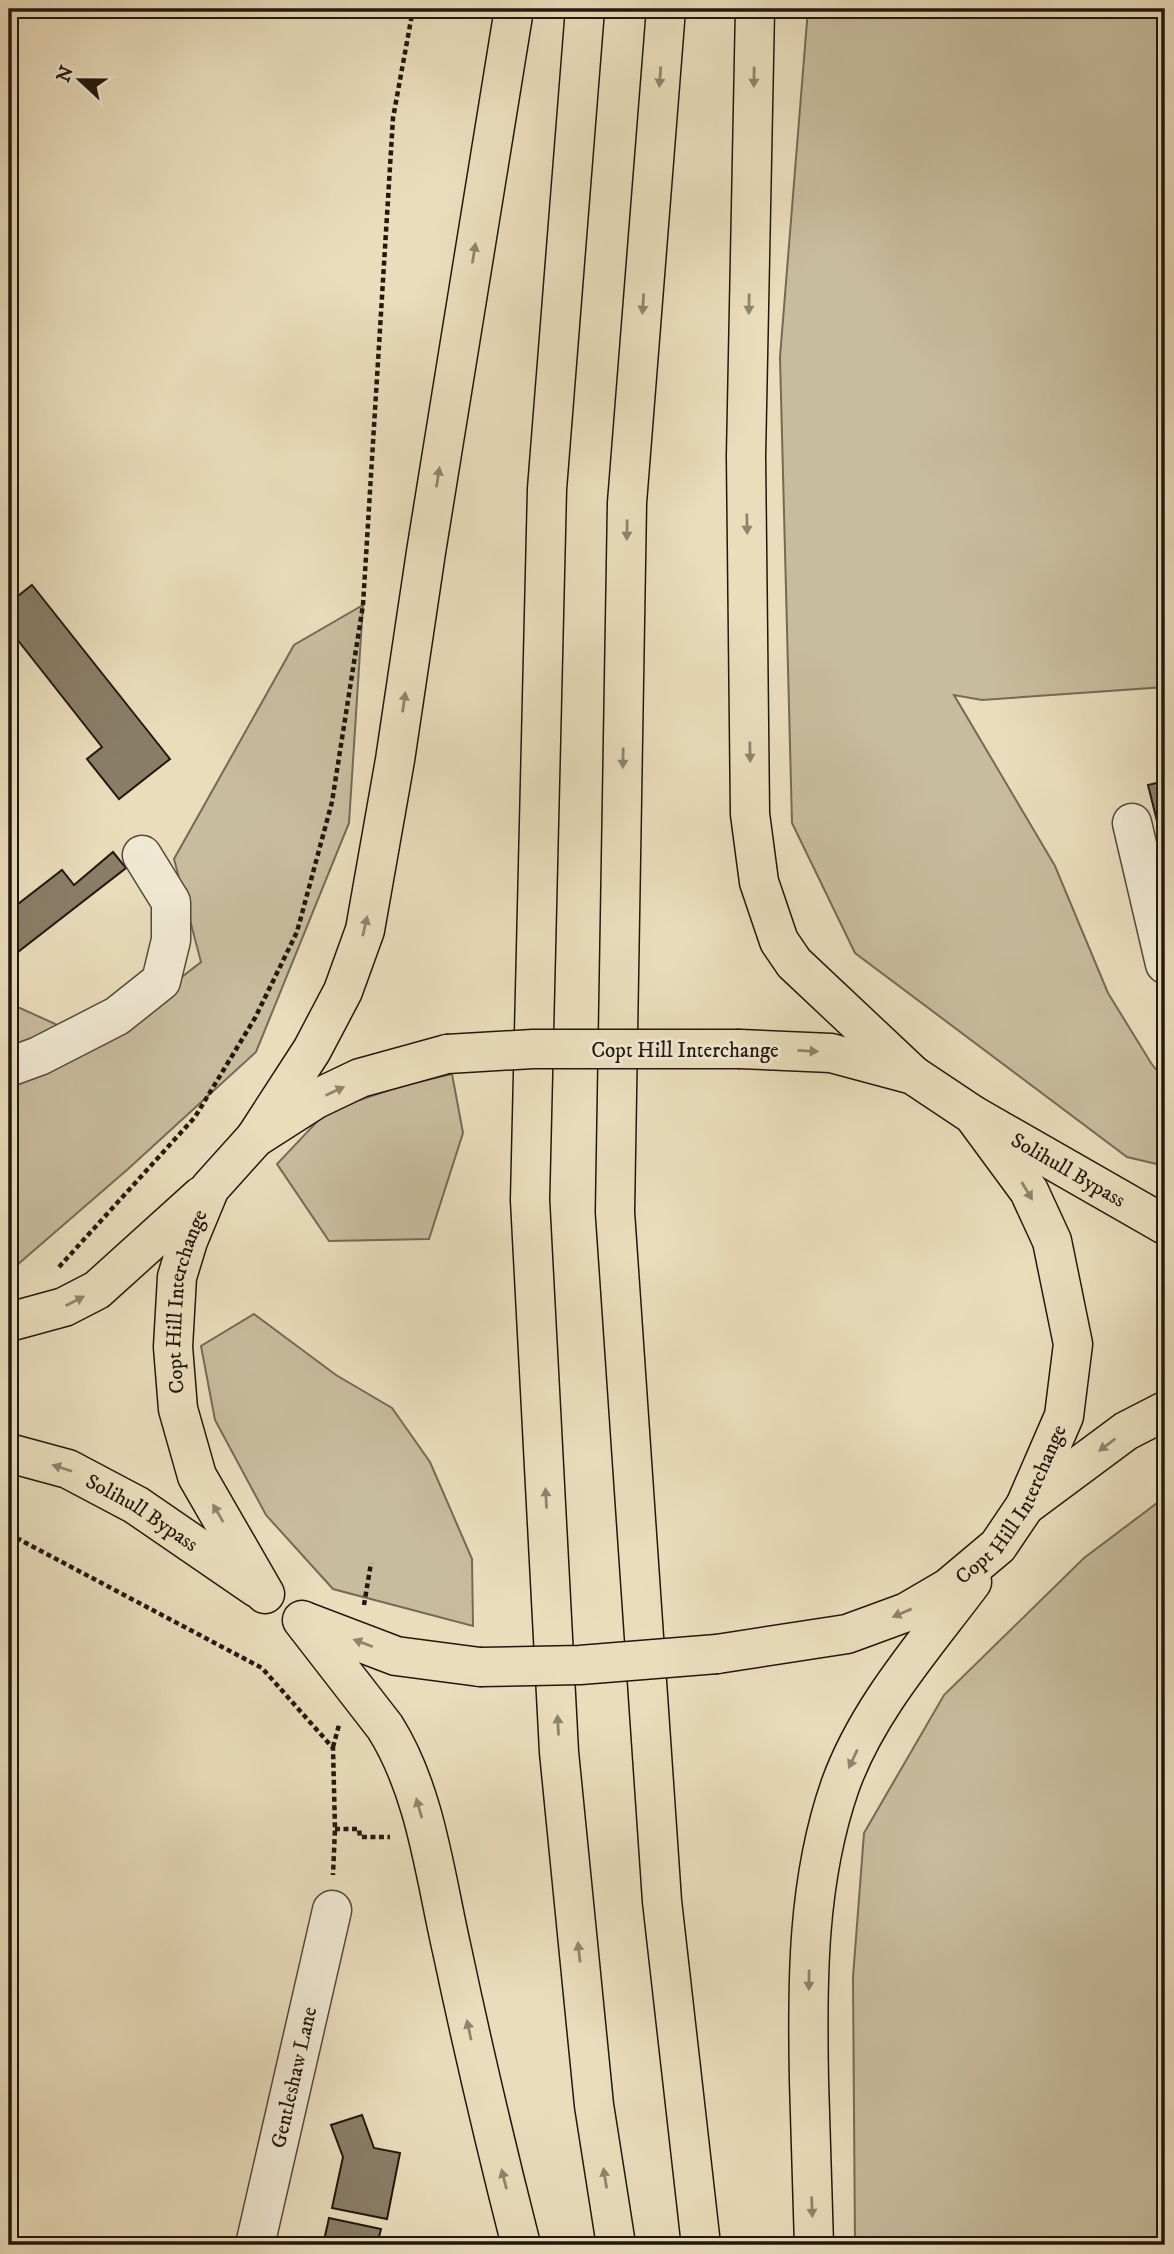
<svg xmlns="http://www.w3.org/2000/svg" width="1174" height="2254" viewBox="0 0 1174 2254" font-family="'IM FELL DW Pica',serif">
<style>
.green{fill:#c8bc9e;stroke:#756a56;stroke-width:2}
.building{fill:#8a7e68;stroke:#22180e;stroke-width:2}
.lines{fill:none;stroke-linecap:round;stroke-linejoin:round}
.minor-casing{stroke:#54493a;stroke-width:41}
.major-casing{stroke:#22180e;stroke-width:41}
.highway-casing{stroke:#22180e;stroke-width:41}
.path{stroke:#22180e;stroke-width:4.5;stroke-dasharray:5 3.5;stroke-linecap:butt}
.minor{stroke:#f1e9d3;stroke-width:38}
.major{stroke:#eaddbc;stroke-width:38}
.highway{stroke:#eaddbc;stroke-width:38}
.highway-bridge-casing{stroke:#22180e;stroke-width:41;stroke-linecap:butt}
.highway-bridge{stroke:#eaddbc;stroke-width:38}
.oneway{fill:#90846e}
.labels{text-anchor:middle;stroke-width:6;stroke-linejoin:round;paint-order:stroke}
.street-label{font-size:21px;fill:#22180e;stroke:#f1e9d3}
</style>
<rect width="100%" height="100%" fill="#eaddbc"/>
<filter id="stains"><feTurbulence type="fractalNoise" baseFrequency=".00286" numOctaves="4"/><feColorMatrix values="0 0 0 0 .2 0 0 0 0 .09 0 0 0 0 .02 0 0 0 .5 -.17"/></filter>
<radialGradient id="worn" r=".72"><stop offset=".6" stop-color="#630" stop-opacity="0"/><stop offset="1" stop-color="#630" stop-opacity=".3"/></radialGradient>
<g class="green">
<path d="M 808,9 L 1165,9 L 1165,687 L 982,700 L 954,695 L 1055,866 L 1108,993 L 1151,1063 L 1165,1081 L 1165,1166 L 1127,1157 L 855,953 L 792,823 L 780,357 Z"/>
<path d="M 363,605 L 349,823 L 256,1052 L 128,1169 L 9,1272 L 9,1003 L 97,1043 L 201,962 L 174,859 L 294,645 Z"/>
<path d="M 452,1074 L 463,1133 L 429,1239 L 329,1241 L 277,1164 L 327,1111 L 401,1086 Z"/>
<path d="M 254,1314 L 336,1375 L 392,1408 L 430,1462 L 472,1559 L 473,1626 L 333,1589 L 266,1515 L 215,1420 L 201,1346 Z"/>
<path d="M 1165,1497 L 1165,2245 L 855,2245 L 853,1977 L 864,1833 L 944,1695 L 1084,1558 Z"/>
</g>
<g class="building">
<path d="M 32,585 L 170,759 L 119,799 L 87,759 L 102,747 L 9,629 L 9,603 Z"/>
<path d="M 1165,781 L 1165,848 L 1164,849 L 1148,785 Z"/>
<path d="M 113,852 L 126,868 L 14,955 L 9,948 L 9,911 L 62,870 L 74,885 Z"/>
<path d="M 362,2115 L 374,2148 L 400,2153 L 387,2219 L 332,2208 L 343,2157 L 331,2125 Z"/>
<path d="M 329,2218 L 381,2229 L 377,2245 L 323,2245 Z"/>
</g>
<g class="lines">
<g class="minor-casing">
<g id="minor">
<path d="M 1132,823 L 1165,964"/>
<path d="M 9,1067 L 39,1056 L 117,1016 L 161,981 L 171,940 L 171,902 L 142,855"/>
<path id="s1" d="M 255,2245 L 332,1910"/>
</g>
</g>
<g class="major-casing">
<g id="major">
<path id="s2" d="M 973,1115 L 1165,1225"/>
<path d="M 1025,1506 L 1126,1431 L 1165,1411"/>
</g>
</g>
<g class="highway-casing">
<g id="highway">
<path d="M 585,9 L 547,489 L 530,1200 L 559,1752 L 594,2105 L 616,2245"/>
<path d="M 666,9 L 627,503 L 615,1212 L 662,1901 L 701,2245"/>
<path d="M 755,9 L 746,456 L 750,814 L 759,882 L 779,941 L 794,963 L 913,1075"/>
<path d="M 255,1138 L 312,1050 L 343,991 L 365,930 L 395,760 L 426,552 L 514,9"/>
<path d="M 9,1322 L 64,1307 L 97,1290 L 201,1196"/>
<path id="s3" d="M 9,1453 L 68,1469 L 136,1505 L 257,1588"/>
<path id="s4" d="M 265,1594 L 197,1476 L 178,1409 L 173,1347 L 177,1277 L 188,1241 L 210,1188 L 255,1138 L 316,1099 L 360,1078 L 447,1054"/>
<path d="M 302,1620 L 385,1727 C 426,1792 435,1876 452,1950 C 473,2049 496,2147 521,2245"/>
<path d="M 304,1621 L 396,1656 L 480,1667"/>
<path id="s5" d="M 717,1654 L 847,1634 L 907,1612 L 948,1588 L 998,1546 L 1025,1506 L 1064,1416 L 1073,1344 L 1052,1241 L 1029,1191 L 973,1115 L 913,1075 L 831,1053 L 740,1049"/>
<path d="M 814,2245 C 812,2190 811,2136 809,2081 C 807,1982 807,1881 840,1786 C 867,1710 924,1646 972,1582"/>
</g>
</g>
<g class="path">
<path d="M 59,1267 L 195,1117 L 255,1018 L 297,932 L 332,802 L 363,605 L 393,118 L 413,9"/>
<path d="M 9,1534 L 262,1668 L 333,1748 L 335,1829 L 333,1875"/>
<path d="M 364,1605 L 371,1563"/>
<path d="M 333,1747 L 339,1725"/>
<path d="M 335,1829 L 359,1829 L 360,1837 L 390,1837"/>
</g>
<use href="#minor" class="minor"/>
<use href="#major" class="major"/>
<use href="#highway" class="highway"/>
<g class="highway-bridge-casing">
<g id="highway-bridge">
<path d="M 447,1054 L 533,1049 L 740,1049"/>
<path d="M 480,1667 L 580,1665 L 717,1654"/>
</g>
</g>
<use href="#highway-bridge" class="highway-bridge"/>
</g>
<defs><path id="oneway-solid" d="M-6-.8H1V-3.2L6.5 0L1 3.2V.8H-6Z" transform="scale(1.75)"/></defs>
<g class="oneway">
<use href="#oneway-solid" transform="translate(660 77) rotate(94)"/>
<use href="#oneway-solid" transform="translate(754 77) rotate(91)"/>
<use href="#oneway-solid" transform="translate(474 253) rotate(-81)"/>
<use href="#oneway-solid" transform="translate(643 304) rotate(94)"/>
<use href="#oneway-solid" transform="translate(749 304) rotate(91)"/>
<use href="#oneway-solid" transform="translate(438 477) rotate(-81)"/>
<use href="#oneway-solid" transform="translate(747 524) rotate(89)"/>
<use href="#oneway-solid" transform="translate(627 530) rotate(91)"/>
<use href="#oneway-solid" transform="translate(404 702) rotate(-82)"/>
<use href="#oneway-solid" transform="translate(750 752) rotate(89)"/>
<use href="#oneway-solid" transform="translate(623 758) rotate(91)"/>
<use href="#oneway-solid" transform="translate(365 926) rotate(-77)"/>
<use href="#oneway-solid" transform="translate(808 1051) rotate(3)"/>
<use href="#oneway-solid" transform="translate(335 1091) rotate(-25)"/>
<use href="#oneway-solid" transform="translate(1027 1191) rotate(59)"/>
<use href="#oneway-solid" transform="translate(75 1301) rotate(-27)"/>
<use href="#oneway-solid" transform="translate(1107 1445) rotate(143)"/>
<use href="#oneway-solid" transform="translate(62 1468) rotate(-162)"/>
<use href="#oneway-solid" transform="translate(546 1498) rotate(-93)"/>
<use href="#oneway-solid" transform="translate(218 1513) rotate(-120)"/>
<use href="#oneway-solid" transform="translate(902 1613) rotate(157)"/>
<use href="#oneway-solid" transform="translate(363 1643) rotate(-159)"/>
<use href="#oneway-solid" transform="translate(558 1725) rotate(-93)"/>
<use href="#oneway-solid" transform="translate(853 1759) rotate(115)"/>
<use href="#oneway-solid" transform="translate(419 1808) rotate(-106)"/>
<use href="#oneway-solid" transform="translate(579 1952) rotate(-96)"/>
<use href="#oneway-solid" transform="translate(809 1980) rotate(91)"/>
<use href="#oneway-solid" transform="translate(469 2030) rotate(-102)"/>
<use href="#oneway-solid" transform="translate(605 2178) rotate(-99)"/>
<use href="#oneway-solid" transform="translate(504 2179) rotate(-104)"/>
<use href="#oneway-solid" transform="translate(812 2207) rotate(88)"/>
</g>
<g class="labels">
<g class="street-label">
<text x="685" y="1057">Copt Hill Interchange</text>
<text dy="7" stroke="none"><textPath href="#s2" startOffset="110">Solihull Bypass</textPath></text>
<text dy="7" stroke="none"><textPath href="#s4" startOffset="315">Copt Hill Interchange</textPath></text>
<text dy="7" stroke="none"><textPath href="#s5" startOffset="350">Copt Hill Interchange</textPath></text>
<text dy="7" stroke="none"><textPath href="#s3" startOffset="147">Solihull Bypass</textPath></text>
<text dy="7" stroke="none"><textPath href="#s1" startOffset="172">Gentleshaw Lane</textPath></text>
</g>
</g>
<rect width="1174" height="2254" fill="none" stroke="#eaddbc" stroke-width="35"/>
<rect x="10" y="10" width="1153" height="2233" fill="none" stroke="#22180e" stroke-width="3.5"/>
<rect x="18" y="18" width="1139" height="2219" fill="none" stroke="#22180e" stroke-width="2"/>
<g transform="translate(80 80) rotate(292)" stroke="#f1e9d3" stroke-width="5" paint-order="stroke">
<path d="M0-5L12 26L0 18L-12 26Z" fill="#22180e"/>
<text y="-10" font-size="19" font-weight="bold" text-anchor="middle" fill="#22180e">N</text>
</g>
<rect width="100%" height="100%" filter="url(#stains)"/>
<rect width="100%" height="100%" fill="url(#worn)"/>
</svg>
